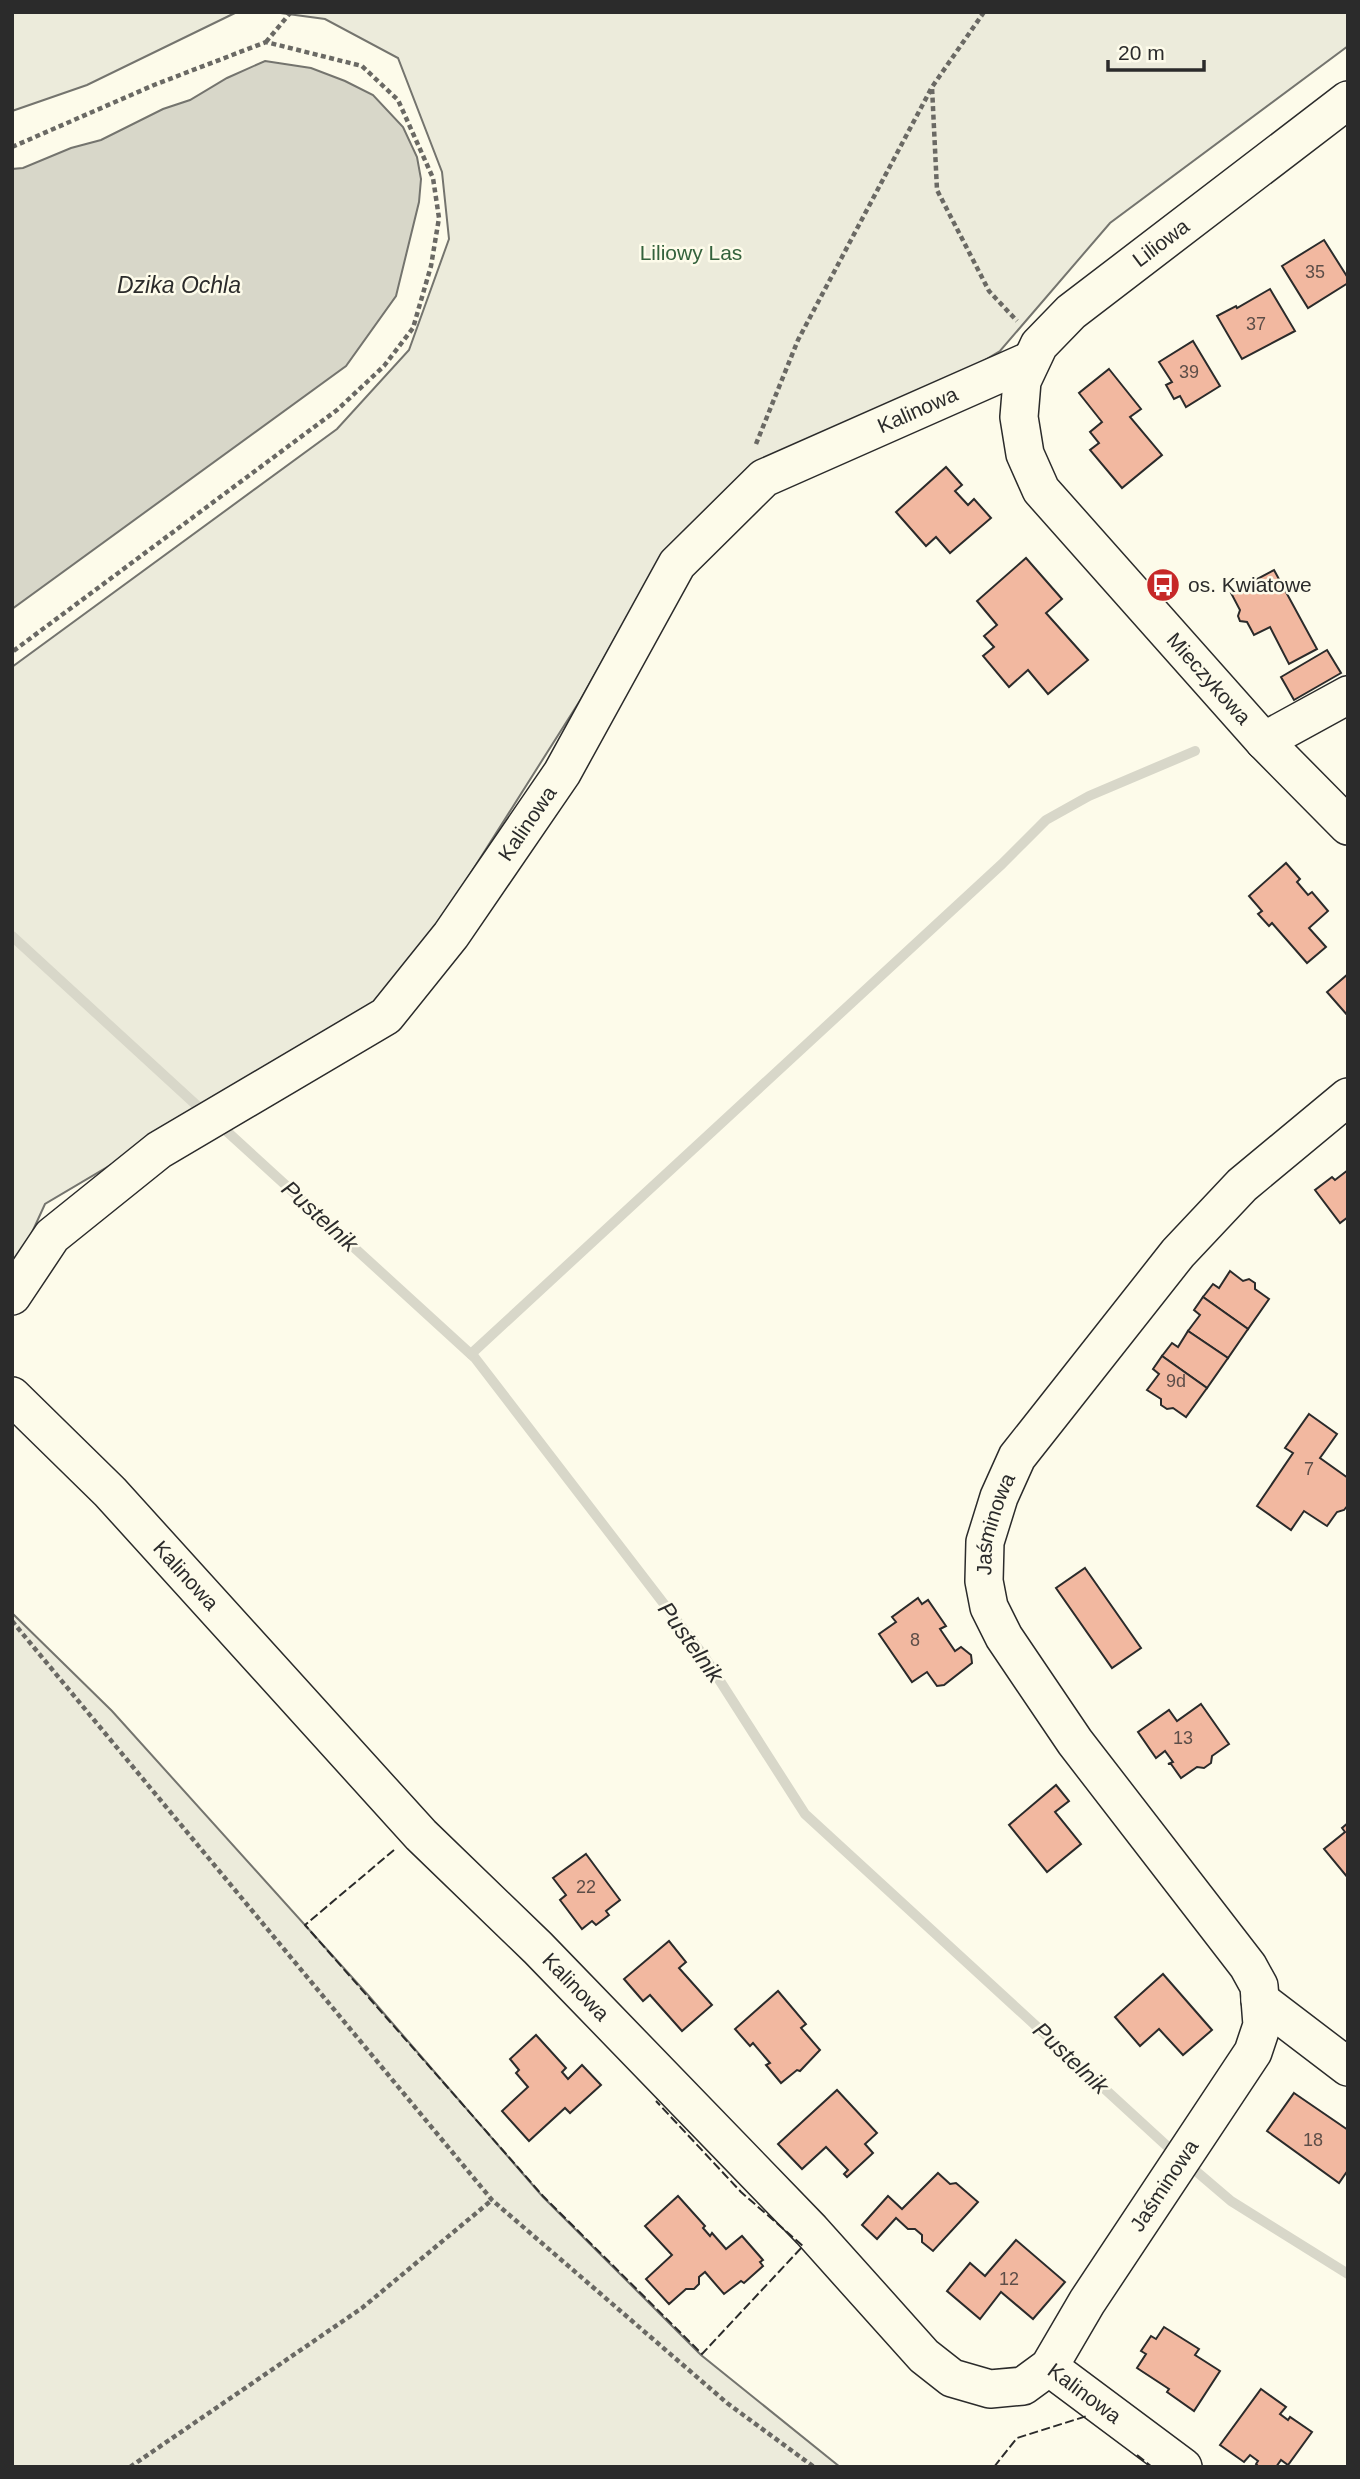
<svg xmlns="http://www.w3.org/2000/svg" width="1360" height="2479" viewBox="0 0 1360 2479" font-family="Arial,sans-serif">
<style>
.green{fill:#ecebdb;stroke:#74746e;stroke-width:2}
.water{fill:#d8d7c9;stroke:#74746e;stroke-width:2}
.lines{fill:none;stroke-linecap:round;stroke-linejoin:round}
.stream{stroke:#d8d7c9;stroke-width:10}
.building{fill:#f2b8a0;stroke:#2b2b2b;stroke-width:2}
.minor-casing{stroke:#2b2b2b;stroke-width:40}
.path{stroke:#6a6964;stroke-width:4.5;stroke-dasharray:5 3.5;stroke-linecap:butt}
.minor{stroke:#fdfbea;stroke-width:37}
.fence{stroke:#2b2b2b;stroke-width:2;stroke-dasharray:9 3.5;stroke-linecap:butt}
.labels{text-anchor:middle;stroke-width:5;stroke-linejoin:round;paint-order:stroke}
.number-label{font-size:18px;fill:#5d4e48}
.street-label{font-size:21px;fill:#2b2b2b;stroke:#fdfbea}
.park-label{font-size:21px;fill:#34623c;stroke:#fdfbea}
.poi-label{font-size:21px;fill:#2b2b2b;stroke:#fdfbea;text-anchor:start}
.water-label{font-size:23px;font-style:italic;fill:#2b2b2b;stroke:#fdfbea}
</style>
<rect width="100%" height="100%" fill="#fdfbea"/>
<g class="green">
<path d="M 12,12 L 237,12 L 87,85 L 12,111 Z"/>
<path d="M 273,12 L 1348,12 L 1348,46 L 1110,223 L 1000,351 L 664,551 L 581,699 L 391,999 L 45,1204 L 12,1276 L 12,667 L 337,429 L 409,350 L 449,239 L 442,172 L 398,58 L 325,19 Z"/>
<path d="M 12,1613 L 112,1711 L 368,1995 L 543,2197 L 701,2355 L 840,2467 L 12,2467 Z"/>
</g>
<path class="water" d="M 265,61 L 311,68 L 345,81 L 373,95 L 403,127 L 417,157 L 421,179 L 419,202 L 396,296 L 346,366 L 12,609 L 12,169 L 23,168 L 71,148 L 101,140 L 163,109 L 190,100 L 227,78 Z"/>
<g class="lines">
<g class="stream">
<path d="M 12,936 L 205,1113"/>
<path d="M 222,1127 L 475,1358 L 704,1656 L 805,1814 L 1168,2147"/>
<path d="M 471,1354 L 1002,864 L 1046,820 L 1089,796 L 1195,751"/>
<path d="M 1197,2172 L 1231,2201 L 1348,2274"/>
</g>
</g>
<g class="building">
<path d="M 1324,240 L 1348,278 L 1348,283 L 1308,308 L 1282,266 Z"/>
<path d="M 1270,289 L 1295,331 L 1242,359 L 1217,316 L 1236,306 L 1237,308 Z"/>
<path d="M 1193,341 L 1220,386 L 1186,407 L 1180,396 L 1174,399 L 1166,385 L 1172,382 L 1159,362 Z"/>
<path d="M 1109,369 L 1141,409 L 1130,417 L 1162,455 L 1122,488 L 1090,450 L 1099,443 L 1090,432 L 1102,422 L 1079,393 Z"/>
<path d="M 946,467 L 962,485 L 955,491 L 968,505 L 974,499 L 991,518 L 950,553 L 936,537 L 926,546 L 896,512 Z"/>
<path d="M 1026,558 L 1062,599 L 1046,613 L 1088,660 L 1048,694 L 1028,670 L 1009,687 L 983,656 L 994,647 L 984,636 L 997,625 L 977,601 Z"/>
<path d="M 1274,570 L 1317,649 L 1289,664 L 1270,627 L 1254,635 L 1247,622 L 1240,621 L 1238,616 L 1240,610 L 1231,593 Z"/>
<path d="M 1162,573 L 1176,587 L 1168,594 L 1155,580 Z"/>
<path d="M 1327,650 L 1341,673 L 1294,700 L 1281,677 Z"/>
<path d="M 1286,863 L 1300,879 L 1297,882 L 1308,895 L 1312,892 L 1328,911 L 1309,928 L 1326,947 L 1307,963 L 1272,923 L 1269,926 L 1258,914 L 1262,911 L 1249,896 Z"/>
<path d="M 1348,974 L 1348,1016 L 1327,992 Z"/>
<path d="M 1348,1170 L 1348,1217 L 1340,1223 L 1315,1190 L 1332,1177 L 1335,1180 Z"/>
<path d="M 1230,1271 L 1243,1281 L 1249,1279 L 1255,1283 L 1255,1289 L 1269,1299 L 1248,1329 L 1203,1297 L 1213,1284 L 1219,1288 Z"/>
<path d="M 1203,1297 L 1248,1329 L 1228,1358 L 1188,1331 L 1200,1315 L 1194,1310 Z"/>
<path d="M 1188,1331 L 1228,1358 L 1207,1388 L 1162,1356 L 1172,1343 L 1178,1347 Z"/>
<path d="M 1162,1356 L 1207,1388 L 1186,1417 L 1173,1408 L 1167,1409 L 1161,1405 L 1161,1399 L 1147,1390 L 1159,1374 L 1153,1369 Z"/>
<path d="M 1309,1414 L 1337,1434 L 1320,1458 L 1348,1478 L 1348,1505 L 1344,1510 L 1337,1512 L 1327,1526 L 1304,1511 L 1291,1530 L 1257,1506 L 1293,1453 L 1285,1448 Z"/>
<path d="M 1085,1568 L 1141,1648 L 1112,1668 L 1056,1588 Z"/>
<path d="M 918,1598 L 922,1604 L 928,1600 L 946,1626 L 940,1629 L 955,1651 L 961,1647 L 971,1655 L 972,1663 L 944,1685 L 937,1686 L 927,1672 L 912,1682 L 879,1634 L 896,1622 L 892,1617 Z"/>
<path d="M 1201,1704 L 1229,1744 L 1212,1756 L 1211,1763 L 1204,1768 L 1197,1767 L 1181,1778 L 1171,1764 L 1168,1764 L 1173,1762 L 1165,1751 L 1156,1758 L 1138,1732 L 1169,1710 L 1177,1721 Z"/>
<path d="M 1056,1785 L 1069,1801 L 1055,1812 L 1081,1844 L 1047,1872 L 1009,1825 Z"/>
<path d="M 1348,1823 L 1348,1878 L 1324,1849 L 1345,1832 L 1342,1828 Z"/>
<path d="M 586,1854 L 620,1900 L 606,1911 L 609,1915 L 596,1925 L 592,1921 L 582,1929 L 560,1900 L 566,1895 L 553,1878 Z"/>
<path d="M 669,1941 L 686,1962 L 679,1968 L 712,2005 L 682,2031 L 650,1995 L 643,2001 L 624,1979 Z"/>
<path d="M 1163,1974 L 1212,2030 L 1183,2055 L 1159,2029 L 1140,2046 L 1115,2017 Z"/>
<path d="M 778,1991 L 806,2024 L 801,2028 L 820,2050 L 800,2071 L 797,2070 L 781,2083 L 766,2065 L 770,2063 L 753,2043 L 750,2046 L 735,2029 Z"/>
<path d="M 536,2035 L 566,2068 L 562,2072 L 568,2079 L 582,2065 L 601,2085 L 570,2113 L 565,2108 L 529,2141 L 502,2111 L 528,2087 L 516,2073 L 519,2070 L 510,2059 Z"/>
<path d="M 837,2090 L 877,2133 L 865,2144 L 873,2153 L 847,2177 L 844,2174 L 848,2170 L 826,2147 L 802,2169 L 778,2144 Z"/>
<path d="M 1294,2093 L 1348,2130 L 1348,2170 L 1339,2183 L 1267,2131 Z"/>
<path d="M 938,2173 L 950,2184 L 956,2183 L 978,2202 L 933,2251 L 922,2242 L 922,2235 L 915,2229 L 908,2229 L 896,2218 L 877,2239 L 862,2225 L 888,2196 L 902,2209 Z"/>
<path d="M 678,2196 L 705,2226 L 703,2228 L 710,2236 L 712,2233 L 726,2249 L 742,2236 L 763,2260 L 760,2262 L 763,2266 L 744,2283 L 741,2281 L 724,2294 L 705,2272 L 699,2277 L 699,2284 L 694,2289 L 686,2289 L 669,2304 L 646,2279 L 672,2255 L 645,2226 Z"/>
<path d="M 1016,2240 L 1065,2282 L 1033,2319 L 1001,2292 L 980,2319 L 947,2291 L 970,2263 L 985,2276 Z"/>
<path d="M 1164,2327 L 1199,2349 L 1195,2355 L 1220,2371 L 1194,2411 L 1167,2392 L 1169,2389 L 1137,2368 L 1146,2354 L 1141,2351 L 1151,2336 L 1156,2339 Z"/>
<path d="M 1261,2389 L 1286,2407 L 1280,2414 L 1288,2420 L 1290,2417 L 1312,2432 L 1288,2465 L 1281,2460 L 1276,2467 L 1259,2467 L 1256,2464 L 1258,2461 L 1250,2455 L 1244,2462 L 1220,2445 Z"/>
</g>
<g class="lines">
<g class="minor-casing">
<g id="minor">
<path id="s1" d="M 1348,100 L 1071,312 L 1039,345 L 1022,381 L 1019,417 L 1025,454 L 1041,490 L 1264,741 L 1348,826"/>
<path d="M 1264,741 L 1348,695"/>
<path id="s2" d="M 12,1296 L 52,1236 L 159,1150 L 386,1016 L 451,935 L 562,773 L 677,564 L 764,478 L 1031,360"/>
<path id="s3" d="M 12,1396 L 110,1492 L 421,1835 L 538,1948 L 811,2230 L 924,2356 L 952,2378 L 990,2389 L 1023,2386 L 1049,2367 L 1087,2302 L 1253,2052 L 1262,2025 L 1259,1986 L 1248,1966 L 1075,1742 L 1004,1637 L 989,1607 L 984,1581 L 985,1542 L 999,1497 L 1017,1457 L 1178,1253 L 1242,1185 L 1348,1097"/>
<path d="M 1260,2000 L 1348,2067"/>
<path id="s4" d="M 1049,2367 L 1183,2467"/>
</g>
</g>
<g class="path">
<path d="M 984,12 L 932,87 L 937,190 L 989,291 L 1017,321"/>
<path d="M 266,42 L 291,12"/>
<path d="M 12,147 L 154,85 L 266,42 L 362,66 L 398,100 L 433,178 L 439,218 L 431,266 L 413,328 L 384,366 L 337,410 L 12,652"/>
<path d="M 756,444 L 798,340 L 932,87"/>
<path d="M 12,1621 L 492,2200 L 727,2403 L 814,2467"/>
<path d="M 130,2467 L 362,2308 L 492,2200"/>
</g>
<use href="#minor" class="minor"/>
<g class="fence">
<path d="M 394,1850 L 305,1925 L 543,2196 L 702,2354 L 803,2246 L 741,2192 L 656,2101"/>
<path d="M 1137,2455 L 1152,2467"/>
<path d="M 994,2467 L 1017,2438 L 1087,2416"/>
</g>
</g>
<defs>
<g id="bus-disc" transform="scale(1.75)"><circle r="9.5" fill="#c62828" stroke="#fdfbea"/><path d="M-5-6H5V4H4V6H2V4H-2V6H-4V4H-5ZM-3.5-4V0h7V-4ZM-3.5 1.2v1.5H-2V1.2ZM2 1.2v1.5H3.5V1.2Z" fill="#fff"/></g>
</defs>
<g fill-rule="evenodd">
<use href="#bus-disc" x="1163" y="585"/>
</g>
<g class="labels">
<g class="number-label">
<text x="1315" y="278">35</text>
<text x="1256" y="330">37</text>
<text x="1189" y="378">39</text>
<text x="1176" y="1387">9d</text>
<text x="1309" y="1475">7</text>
<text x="915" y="1646">8</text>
<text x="1183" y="1744">13</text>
<text x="586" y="1893">22</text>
<text x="1313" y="2146">18</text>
<text x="1009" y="2285">12</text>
</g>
<g class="street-label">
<text transform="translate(1161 243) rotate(-37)" y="7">Liliowa</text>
<text dy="7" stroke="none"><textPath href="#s2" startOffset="1302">Kalinowa</textPath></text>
<text dy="7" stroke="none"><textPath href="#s1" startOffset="800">Mieczykowa</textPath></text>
<text dy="7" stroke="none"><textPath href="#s2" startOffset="712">Kalinowa</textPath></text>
<text dy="7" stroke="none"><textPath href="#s3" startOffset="2459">Jaśminowa</textPath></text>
<text dy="7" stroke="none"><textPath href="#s3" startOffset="250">Kalinowa</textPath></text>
<text dy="7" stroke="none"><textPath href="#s3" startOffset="817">Kalinowa</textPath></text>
<text dy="7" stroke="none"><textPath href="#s3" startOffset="1680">Jaśminowa</textPath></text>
<text dy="7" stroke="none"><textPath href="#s4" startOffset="44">Kalinowa</textPath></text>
</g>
<g class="park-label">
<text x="691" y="260">Liliowy Las</text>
</g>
<g class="poi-label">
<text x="1188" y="592">os. Kwiatowe</text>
</g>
<g class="water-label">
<text x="179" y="293">Dzika Ochla</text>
<text transform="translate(320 1216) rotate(42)" y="8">Pustelnik</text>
<text transform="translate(691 1642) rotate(54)" y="8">Pustelnik</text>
<text transform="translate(1071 2058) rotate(43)" y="8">Pustelnik</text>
</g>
</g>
<rect width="1360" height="2479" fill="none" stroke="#2b2b2b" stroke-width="28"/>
<path d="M1108 60v10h96v-10" fill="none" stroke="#2b2b2b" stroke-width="3.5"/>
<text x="1118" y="60" font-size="21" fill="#2b2b2b" stroke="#fdfbea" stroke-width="5" paint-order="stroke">20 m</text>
</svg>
